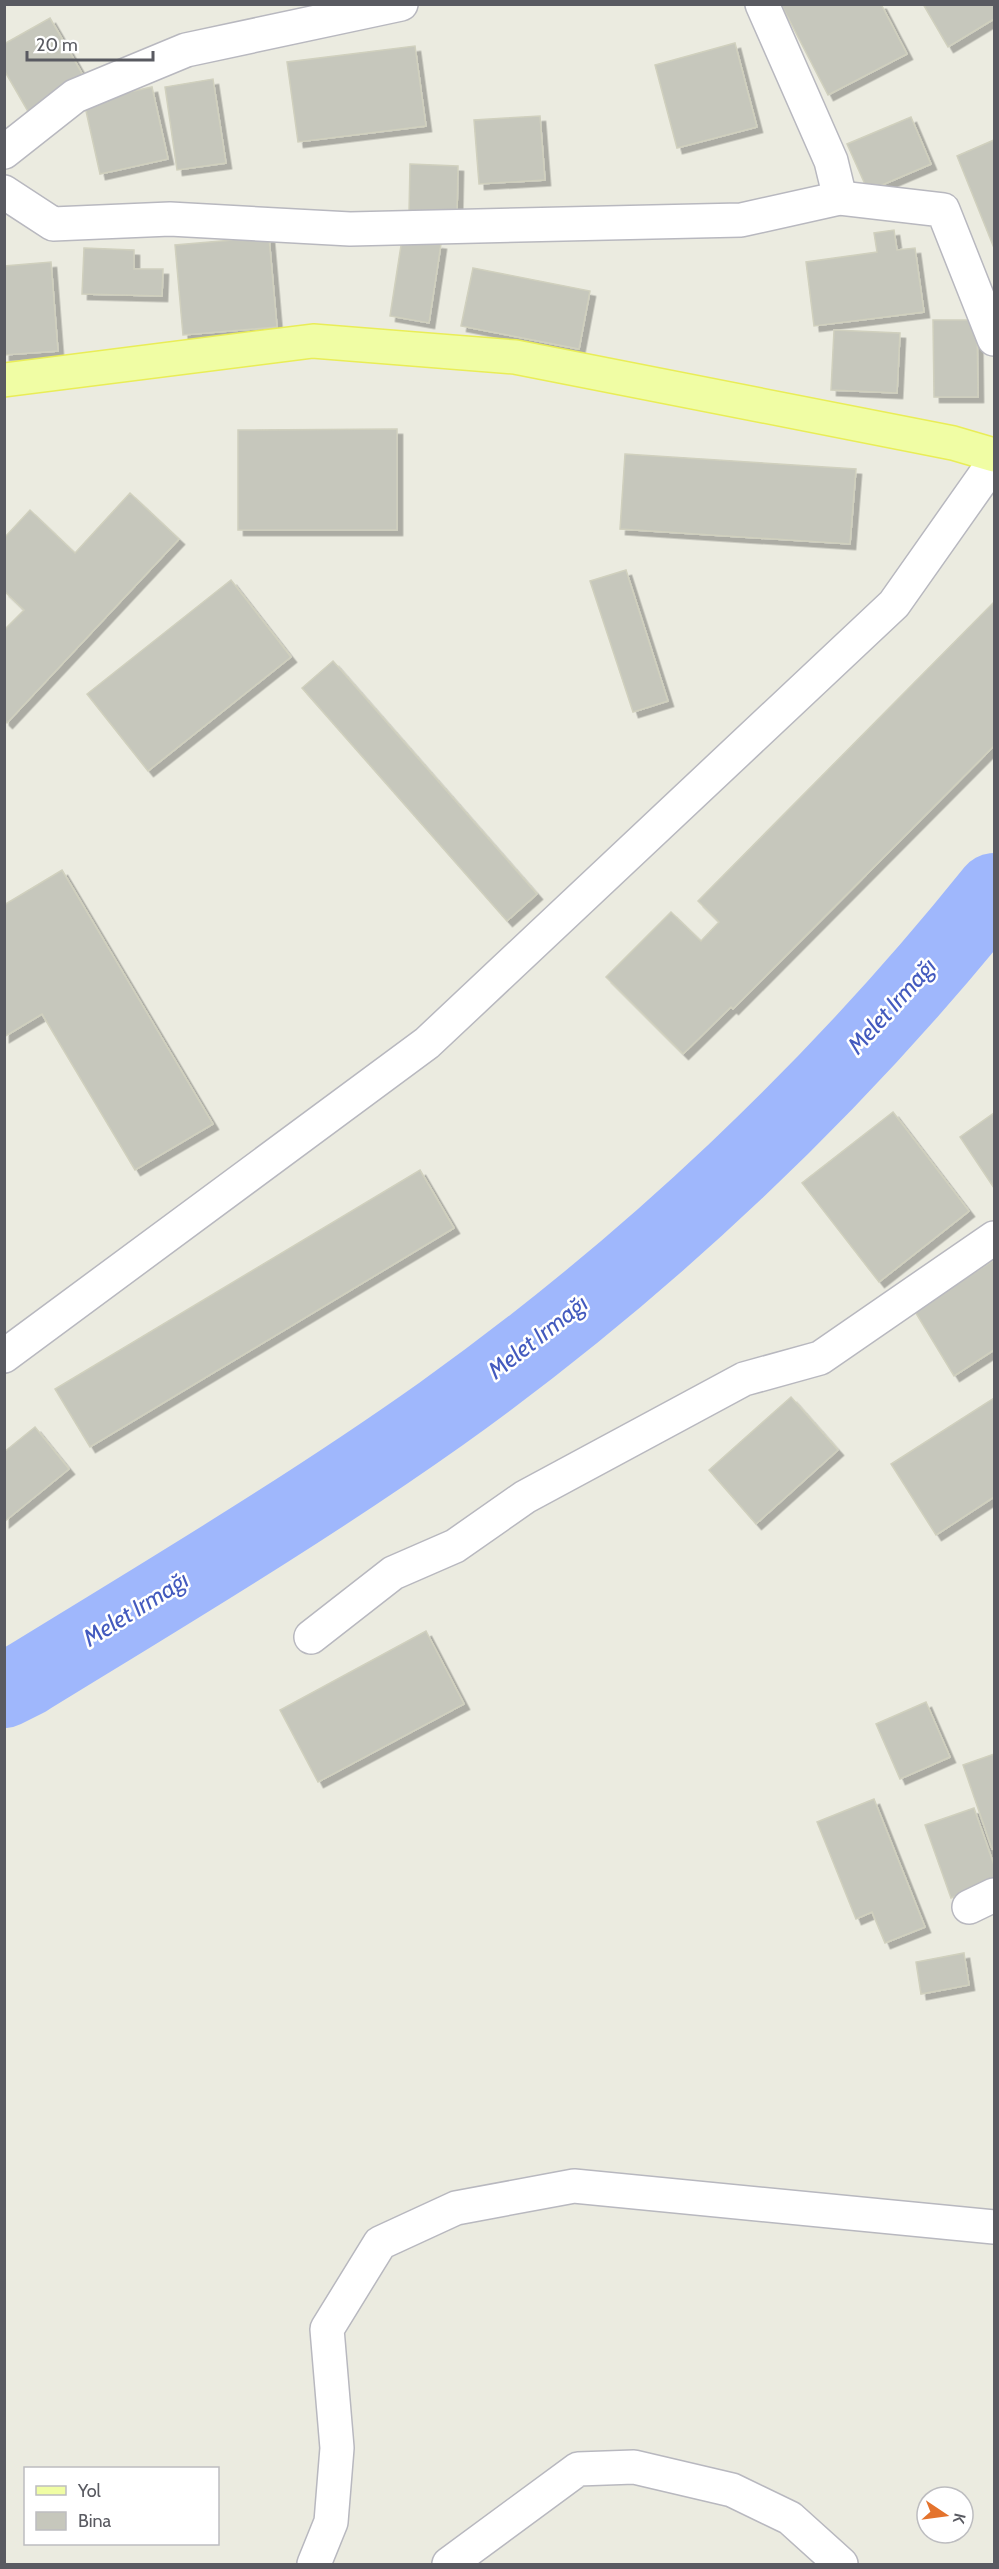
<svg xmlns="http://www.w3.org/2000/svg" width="999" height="2569" viewBox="0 0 999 2569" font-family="Cabin,sans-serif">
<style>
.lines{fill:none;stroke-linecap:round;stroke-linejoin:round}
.river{stroke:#9fb7fc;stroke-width:76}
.building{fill:#c6c7bc;stroke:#d0d0be;stroke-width:1.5;filter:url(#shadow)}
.minor-casing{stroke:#b8b8bf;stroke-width:36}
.major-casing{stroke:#e9ed57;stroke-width:36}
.minor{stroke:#fff;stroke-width:33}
.major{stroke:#f0fda4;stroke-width:33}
.labels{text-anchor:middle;stroke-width:5;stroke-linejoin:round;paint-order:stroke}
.water-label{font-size:24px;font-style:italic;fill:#435abe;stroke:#fff}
</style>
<defs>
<filter id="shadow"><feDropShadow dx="5.5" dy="5.5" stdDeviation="0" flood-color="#0004"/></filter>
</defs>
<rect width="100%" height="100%" fill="#ebebe0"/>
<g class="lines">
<path class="river" d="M 4,1690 L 26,1679 C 166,1593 307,1509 441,1414 C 647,1267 836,1088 994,891"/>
</g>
<g class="building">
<path d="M 781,4 L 881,4 L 907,54 L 828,95 Z"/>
<path d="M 923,4 L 994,4 L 994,19 L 948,47 Z"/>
<path d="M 50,18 L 87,82 L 30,115 L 4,70 L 4,44 Z"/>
<path d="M 735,43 L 757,127 L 677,148 L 655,65 Z"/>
<path d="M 415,46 L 426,126 L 298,142 L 287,62 Z"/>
<path d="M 213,79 L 226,163 L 177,170 L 165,87 Z"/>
<path d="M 152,87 L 168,159 L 100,174 L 84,102 Z"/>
<path d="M 540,116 L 545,180 L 479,184 L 474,120 Z"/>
<path d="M 911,117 L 931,164 L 868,191 L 847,144 Z"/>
<path d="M 994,140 L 994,248 L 957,156 Z"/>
<path d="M 410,164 L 458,166 L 457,213 L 409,212 Z"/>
<path d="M 894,230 L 897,250 L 915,248 L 924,312 L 814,326 L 806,262 L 877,252 L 874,233 Z"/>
<path d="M 269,237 L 277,327 L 183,335 L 175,245 Z"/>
<path d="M 402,239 L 441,244 L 429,323 L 390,316 Z"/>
<path d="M 84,248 L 134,250 L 134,269 L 163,269 L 162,296 L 82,294 Z"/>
<path d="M 51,262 L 58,351 L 4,355 L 4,266 Z"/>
<path d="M 473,268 L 590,291 L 579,349 L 461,326 Z"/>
<path d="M 933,320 L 977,320 L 978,397 L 934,397 Z"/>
<path d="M 834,330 L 900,333 L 897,393 L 831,390 Z"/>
<path d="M 397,429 L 397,530 L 238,530 L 238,430 Z"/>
<path d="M 625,454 L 856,469 L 850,544 L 620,529 Z"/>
<path d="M 130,493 L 179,539 L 7,723 L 4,720 L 4,630 L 24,610 L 4,591 L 4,538 L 30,510 L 75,553 Z"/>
<path d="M 626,570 L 668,701 L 633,712 L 590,581 Z"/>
<path d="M 231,580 L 291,657 L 148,771 L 87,694 Z"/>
<path d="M 994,602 L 994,746 L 733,1009 L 731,1007 L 683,1054 L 606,977 L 671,912 L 701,941 L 719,922 L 698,901 Z"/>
<path d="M 333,661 L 537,894 L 507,921 L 302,688 Z"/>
<path d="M 62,870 L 213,1124 L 135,1170 L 42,1014 L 4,1037 L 4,905 Z"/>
<path d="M 893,1112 L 969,1211 L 879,1282 L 802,1183 Z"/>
<path d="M 994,1113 L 994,1188 L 960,1137 Z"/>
<path d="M 420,1170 L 454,1228 L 90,1447 L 55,1389 Z"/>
<path d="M 994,1260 L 994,1350 L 954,1376 L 914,1310 Z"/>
<path d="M 791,1397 L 838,1450 L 756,1524 L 709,1470 Z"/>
<path d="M 994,1398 L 994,1497 L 936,1535 L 891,1464 Z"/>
<path d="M 35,1427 L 69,1469 L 4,1522 L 4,1452 Z"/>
<path d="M 426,1631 L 464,1704 L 318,1782 L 280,1710 Z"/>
<path d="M 926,1702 L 950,1757 L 900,1779 L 876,1724 Z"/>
<path d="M 994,1754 L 994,1848 L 992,1849 L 963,1765 Z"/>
<path d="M 874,1799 L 925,1927 L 885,1943 L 872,1912 L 856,1919 L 817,1822 Z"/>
<path d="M 974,1808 L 994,1865 L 994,1883 L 951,1898 L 925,1825 Z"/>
<path d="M 964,1953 L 969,1985 L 921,1994 L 916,1962 Z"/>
</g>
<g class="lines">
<g class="minor-casing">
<g id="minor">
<path d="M 762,4 L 831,161 L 840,198"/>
<path d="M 4,152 L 75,96 L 186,50 L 401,4"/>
<path d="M 4,192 L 53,224 L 170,219 L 350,229 L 741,220 L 840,198 L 943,210 L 994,339"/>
<path d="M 4,1356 L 427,1043 L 894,604 L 994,462"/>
<path d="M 311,1637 L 393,1573 L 455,1546 L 525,1497 L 744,1379 L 820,1358 L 994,1238"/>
<path d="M 969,1907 L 994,1895"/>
<path d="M 314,2564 L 331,2522 L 337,2448 L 327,2329 L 380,2243 L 456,2208 L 574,2186 L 994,2227"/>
<path d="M 449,2564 L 578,2469 L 634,2467 L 732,2490 L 790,2518 L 841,2564"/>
</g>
</g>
<g class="major-casing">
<path id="major" d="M 4,380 L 313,341 L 515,357 L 953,443 L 994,455"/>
</g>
<use href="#minor" class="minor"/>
<use href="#major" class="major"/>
</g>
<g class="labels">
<g class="water-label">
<text transform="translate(892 1006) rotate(-48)" y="8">Melet Irmağı</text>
<text transform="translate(538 1337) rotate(-38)" y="8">Melet Irmağı</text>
<text transform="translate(136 1609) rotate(-32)" y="8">Melet Irmağı</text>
</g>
</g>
<rect width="999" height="2569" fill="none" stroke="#595a61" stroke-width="12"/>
<rect x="24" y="2467" width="195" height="78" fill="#ffffff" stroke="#bdbdc0" stroke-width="1.5"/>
<rect x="36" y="2486" width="30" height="9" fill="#f0fda4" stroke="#bdbdc0" stroke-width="1.5"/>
<text x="78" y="2497" font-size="18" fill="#595a61">Yol</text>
<rect x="36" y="2512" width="30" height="18" fill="#c6c7bc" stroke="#bdbdc0" stroke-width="1.5"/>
<text x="78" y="2527" font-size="18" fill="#595a61">Bina</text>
<g transform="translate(945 2515) rotate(103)"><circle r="28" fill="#ffffff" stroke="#bdbdc0" stroke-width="1.5"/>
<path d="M0-4.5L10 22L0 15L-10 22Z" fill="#e4732d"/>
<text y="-9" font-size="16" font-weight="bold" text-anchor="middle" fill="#595a61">K</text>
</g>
<path d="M27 51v9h126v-9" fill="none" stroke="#595a61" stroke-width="3"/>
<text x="36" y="51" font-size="18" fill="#595a61" stroke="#ffffff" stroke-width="4.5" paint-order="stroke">20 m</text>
</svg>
